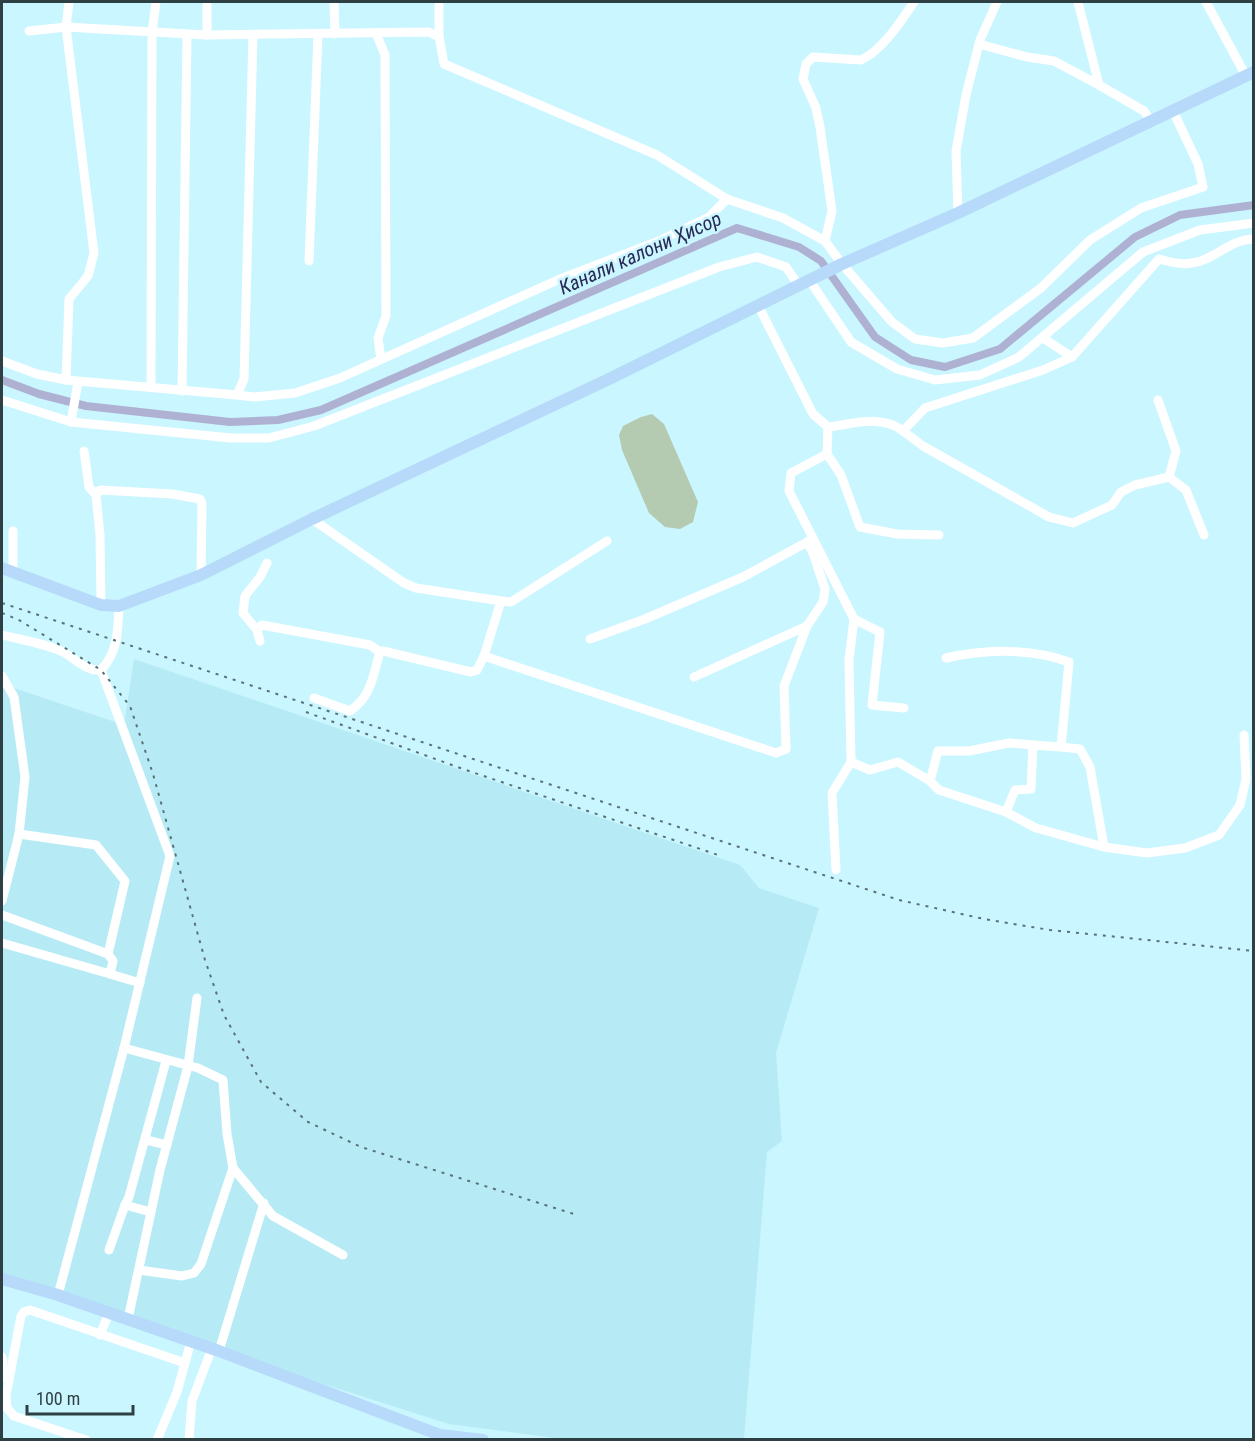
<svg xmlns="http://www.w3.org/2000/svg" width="1255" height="1441" viewBox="0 0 1255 1441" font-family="'Roboto Condensed',sans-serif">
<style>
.built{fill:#b6ebf6}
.green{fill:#b4cbb1}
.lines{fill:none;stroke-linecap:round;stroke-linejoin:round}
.canal{stroke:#aeb1d2;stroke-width:8}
.minor{stroke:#fff;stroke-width:9}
.major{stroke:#b7dafb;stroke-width:12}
.rail{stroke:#597277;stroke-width:2;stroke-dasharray:3 6;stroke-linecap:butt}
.labels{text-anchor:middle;stroke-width:5;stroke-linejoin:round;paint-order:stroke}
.water-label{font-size:20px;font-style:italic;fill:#2a2955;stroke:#caf6ff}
</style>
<rect width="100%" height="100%" fill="#caf6ff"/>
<path class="built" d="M 134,659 L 740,865 L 759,888 L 819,908 L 776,1053 L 782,1141 L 767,1152 L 744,1439 L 570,1440 L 449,1424 L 2,1282 L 2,684 L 124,725 Z"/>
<path class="green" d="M 652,414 L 664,424 L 698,502 L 693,522 L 680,529 L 665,527 L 649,513 L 622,450 L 619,435 L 623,426 L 641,417 Z"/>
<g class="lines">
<path class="canal" d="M 2,380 L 39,394 L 86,406 L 230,422 L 278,420 L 321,410 L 737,228 L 799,247 L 821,261 L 875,337 L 911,360 L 945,367 L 1000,349 L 1135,237 L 1180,215 L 1254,205"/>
<g class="minor">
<path d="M 207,2 L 207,35"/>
<path d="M 334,2 L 335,34"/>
<path d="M 439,2 L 439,37"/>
<path d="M 1078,2 L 1099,85 L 1144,111 L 1151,121"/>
<path d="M 1206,2 L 1246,76"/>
<path d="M 29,31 L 66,27 L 207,35 L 429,32 L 439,37 L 444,64 L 657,155 L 727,199 L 783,218 L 825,241 L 842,264 L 892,322 L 915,339 L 943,343 L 973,338 L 1041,288 L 1090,240 L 1141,208 L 1203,187 L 1198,164 L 1173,111"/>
<path d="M 376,33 L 385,55 L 386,316 L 378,338 L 381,359"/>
<path d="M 979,44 L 1027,57 L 1054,61 L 1099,85"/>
<path d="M 958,213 L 956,151 L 966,95 L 980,40 L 997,2"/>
<path d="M 825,241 L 832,211 L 820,127 L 816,108 L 803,79 L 806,64 L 813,57 L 861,60 C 883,50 901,21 914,2"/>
<path d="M 309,261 L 318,35"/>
<path d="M 810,281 L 851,342 L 897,369 L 935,380 L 980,375 L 1019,357 L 1143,252 L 1200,230 L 1254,223"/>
<path d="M 758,305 L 813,414 L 828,427 C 853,424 883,414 903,431"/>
<path d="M 1043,338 L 1072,357"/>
<path d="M 2,361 L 37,374 L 66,380 L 69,299 L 88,276 L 94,253 L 66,27 L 69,2"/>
<path d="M 66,380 L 237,395 L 244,379 L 253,35"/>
<path d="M 151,387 L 152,33 L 156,2"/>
<path d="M 182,391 L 187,35"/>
<path d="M 237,395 L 254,397 L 295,393 L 340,378 L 560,279 L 659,241 L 709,217 L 727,199"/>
<path d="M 2,400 L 71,422 L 231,438 L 269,438 L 314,426 L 719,267 L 757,257 L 786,267 L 799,286"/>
<path d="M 1158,400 L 1176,451 L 1169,477 L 1135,485 L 1121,492 L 1112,505 L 1073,523 L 1049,517 L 923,446 L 903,431 L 925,408 L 1043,370 L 1072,357 L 1159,259 C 1170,262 1181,265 1192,263 C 1213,261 1230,239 1254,239"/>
<path d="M 71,422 L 78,382"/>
<path d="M 828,427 L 827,454 L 841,475 L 860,527 L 897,534 L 939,535"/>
<path d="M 84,451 L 89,487 L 96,495"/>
<path d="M 827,454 L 791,473 L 789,491 L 854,619 L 849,660 L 851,762 L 832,793 L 836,870"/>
<path d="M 1169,477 L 1186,490 L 1204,535"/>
<path d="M 312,519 L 404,583 L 416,588 L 501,601 L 511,602 L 607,541"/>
<path d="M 13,572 L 13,531"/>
<path d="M 101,605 L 100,535 L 96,495 L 100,490 L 172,494 L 200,499 L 202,504 L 201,575"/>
<path d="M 854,619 L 880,632 L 872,705 L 904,708"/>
<path d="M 257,630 L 262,625 L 370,645 L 380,652"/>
<path d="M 2,635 C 22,640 44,643 63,652 C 75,658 86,672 101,670"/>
<path d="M 590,639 L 645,619 L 743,577 L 811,540"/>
<path d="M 260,641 L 257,630 L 243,613 L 245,596 L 260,577 L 267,563"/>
<path d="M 484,656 L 776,753 L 786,749 L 784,686 L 807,626 L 823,602 L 825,589 L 813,553 L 807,542"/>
<path d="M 946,658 C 985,649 1031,648 1069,662 L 1061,747 L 1080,749 L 1090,767 L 1104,847"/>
<path d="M 2,676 L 14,697 L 25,777 L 19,834 L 2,901"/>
<path d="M 694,677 L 807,626"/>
<path d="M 314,698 L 350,711 C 372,696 373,675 380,652 L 383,651 L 471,672 L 477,670 L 484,656 L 501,601"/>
<path d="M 1033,745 L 1009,743 L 969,751 L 938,751 L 930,781 L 939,790 L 1006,812 L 1036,828 L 1104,847 L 1147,853 L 1185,848 L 1219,835 L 1240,805 L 1246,779 L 1244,735"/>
<path d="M 851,762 L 870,770 L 898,762 L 930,781"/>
<path d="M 1006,812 L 1015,790 L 1031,789 L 1033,745 L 1061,747"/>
<path d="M 19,834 L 96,845 L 125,881 L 108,954"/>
<path d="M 2,915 L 108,954 L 113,961 L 110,974 L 140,983"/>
<path d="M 2,943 L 110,974"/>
<path d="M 124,1048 L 198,1068 L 223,1080 L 227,1134 L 233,1168 L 273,1216 L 343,1255"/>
<path d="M 146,1140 L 167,1145"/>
<path d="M 125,1205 L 151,1212"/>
<path d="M 109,1250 L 125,1205 L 129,1197 L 166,1061"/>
<path d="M 139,1270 L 182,1276 L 194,1273 L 201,1264 L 233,1168"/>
<path d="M 58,1295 L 124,1048 L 170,856 L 101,670 C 118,653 118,629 119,606"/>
<path d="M 128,1319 L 160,1170 L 188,1066 L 197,998"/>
<path d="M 100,1335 L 109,1313"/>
<path d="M 219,1351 L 264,1203"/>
<path d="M 2,1357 L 3,1363 L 2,1378"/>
<path d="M 86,1440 L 14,1416 L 7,1408 L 6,1396 L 21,1316 L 24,1312 L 30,1310 L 185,1363"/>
<path d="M 157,1440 L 177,1392 L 191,1341"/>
<path d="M 189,1440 L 192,1401 L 212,1348"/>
</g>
<g class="major">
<path d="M 2,568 L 101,605 L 119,606 L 201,575 L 312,519 L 607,380 L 842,264 L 958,213 L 1254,72"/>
<path d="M 2,1279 L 58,1295 L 219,1351 L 440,1435 L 483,1440"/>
</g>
<g class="rail">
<path d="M 2,603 L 899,900 L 984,919 L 1050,930 L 1254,951"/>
<path d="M 2,613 L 19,620 L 101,670 L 130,706 L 153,774 L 205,960 L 224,1015 L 261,1082 L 308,1122 L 361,1147 L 577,1215"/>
<path d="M 306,712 L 463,769 L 721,856"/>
</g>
</g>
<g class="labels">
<g class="water-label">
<text transform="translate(640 253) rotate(-24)" y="7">Канали калони Ҳисор</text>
</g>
</g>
<rect width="1255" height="1441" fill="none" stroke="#2f4044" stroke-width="6"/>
<path d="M27 1405v9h106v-9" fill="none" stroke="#2f4044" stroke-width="3"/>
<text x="36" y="1405" font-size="18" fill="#2f4044" stroke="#caf6ff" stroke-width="4.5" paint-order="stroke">100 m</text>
</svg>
